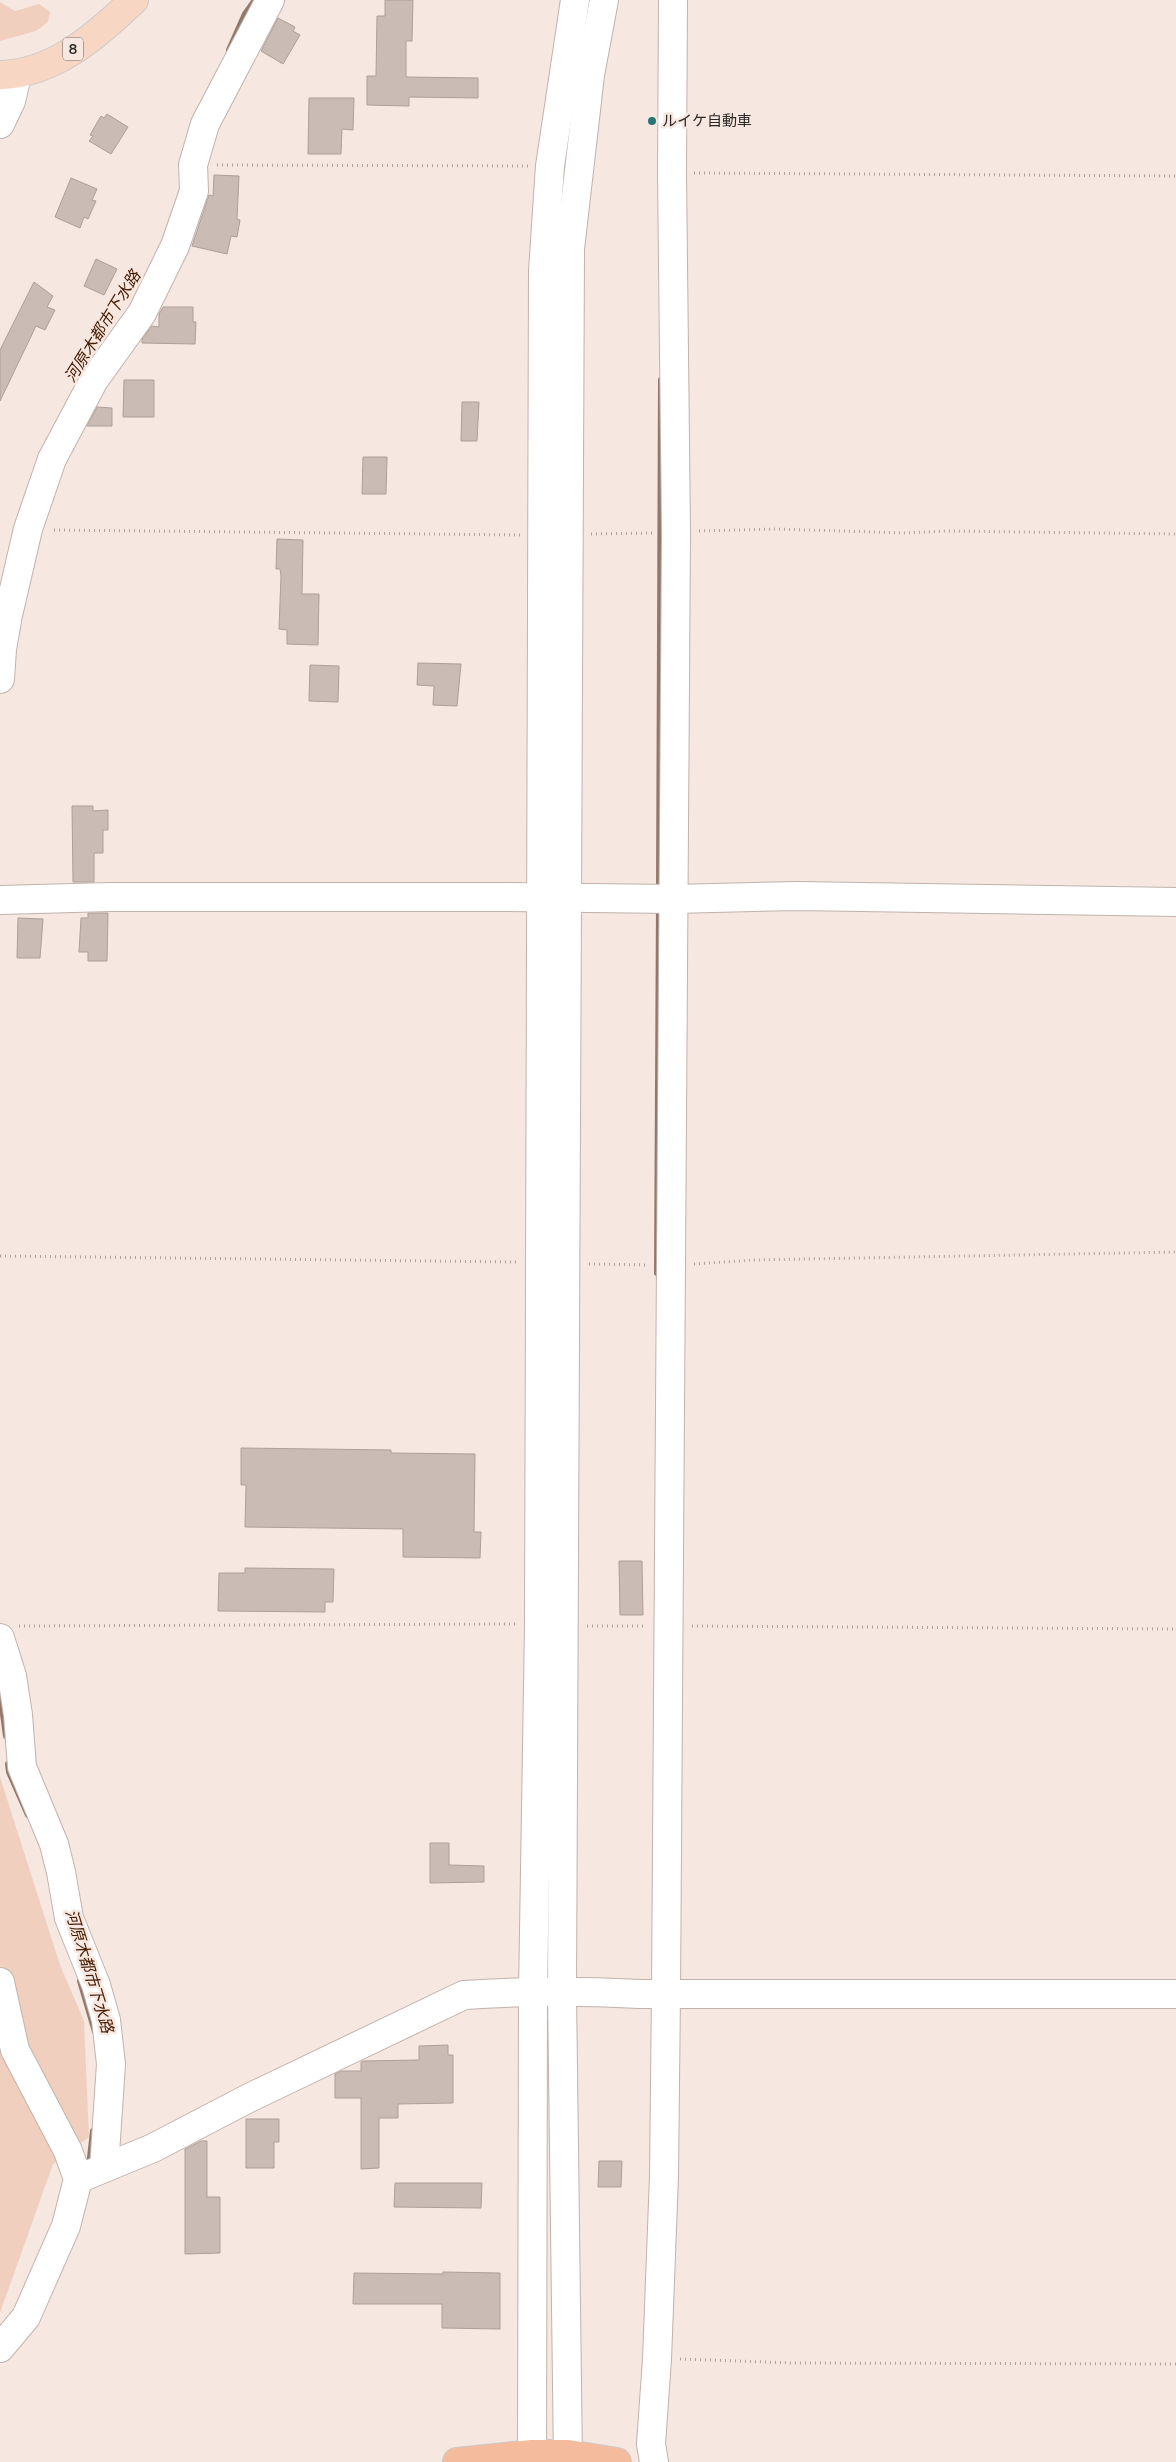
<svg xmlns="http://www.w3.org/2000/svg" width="1176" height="2462" viewBox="0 0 1176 2462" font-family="Mulish,'Noto Sans JP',sans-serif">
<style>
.green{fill:#f0cfbf}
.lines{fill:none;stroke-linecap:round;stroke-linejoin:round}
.stream{stroke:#91786b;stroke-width:6}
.building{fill:#cabbb4;stroke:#ada099}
.minor-casing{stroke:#c1b3ac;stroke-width:30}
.major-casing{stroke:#cccbca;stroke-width:30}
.highway-casing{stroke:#cccbca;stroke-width:30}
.path{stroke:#ada19c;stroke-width:3;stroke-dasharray:1 4;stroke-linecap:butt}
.minor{stroke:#fff;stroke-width:28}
.major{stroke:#f8d6c4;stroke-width:28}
.highway{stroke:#f4bb9d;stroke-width:28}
.poi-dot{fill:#287375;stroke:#f6e7e0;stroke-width:2}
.labels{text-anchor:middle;stroke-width:5;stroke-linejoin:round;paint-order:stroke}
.shield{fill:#f6e7e0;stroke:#69615c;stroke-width:1}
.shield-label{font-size:14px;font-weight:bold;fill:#2c2724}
.poi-label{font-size:15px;fill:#2c2724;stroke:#f6e7e0;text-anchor:start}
.water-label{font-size:16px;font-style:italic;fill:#461b00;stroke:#f6e7e0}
</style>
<rect width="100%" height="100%" fill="#f6e7e0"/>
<g class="green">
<path d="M 0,2 L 15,11 L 39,4 L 50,12 L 48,22 L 36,31 L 0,41 Z"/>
<path d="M 0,1777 L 60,1965 L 84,2021 L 89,2137 L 53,2164 L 0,2313 Z"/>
</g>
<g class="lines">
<g class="stream">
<path d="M 229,50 L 245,14 L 255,0"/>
<path d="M 659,893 L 661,380"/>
<path d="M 657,1273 L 659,905"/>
<path d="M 0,1692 L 6,1736"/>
<path d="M 8,1764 L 9,1772 L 28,1815"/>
<path d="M 80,1981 L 95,2032"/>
<path d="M 89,2166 L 93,2131"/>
</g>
</g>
<g class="building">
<path d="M 385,0 L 413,0 L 412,41 L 406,41 L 406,77 L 478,78 L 478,98 L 409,97 L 409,106 L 367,105 L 367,76 L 376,76 L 377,16 L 385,16 Z"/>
<path d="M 278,18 L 295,27 L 293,31 L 300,35 L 283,64 L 261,51 Z"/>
<path d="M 309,98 L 354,98 L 353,130 L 342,129 L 341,154 L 308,154 Z"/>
<path d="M 107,114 L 128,127 L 111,154 L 89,141 L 93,136 L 90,135 L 101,116 L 104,118 Z"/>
<path d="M 214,175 L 239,176 L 237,219 L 240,220 L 237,237 L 231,236 L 227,254 L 192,246 L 209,195 L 213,196 Z"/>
<path d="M 71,178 L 97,189 L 92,200 L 96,201 L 88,219 L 84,217 L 80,228 L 55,217 Z"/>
<path d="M 96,259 L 117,269 L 104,295 L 84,286 Z"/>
<path d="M 34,282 L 53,296 L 47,307 L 55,310 L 45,330 L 36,326 L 0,401 L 0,350 Z"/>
<path d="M 163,307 L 193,307 L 193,322 L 196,322 L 195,344 L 142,343 L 142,339 L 152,326 L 159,327 L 159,314 Z"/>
<path d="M 124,380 L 154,380 L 154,417 L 123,417 Z"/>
<path d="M 462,402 L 479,402 L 477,441 L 461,441 Z"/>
<path d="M 97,407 L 112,408 L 112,426 L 87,426 Z"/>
<path d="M 363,457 L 387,457 L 386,494 L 362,494 Z"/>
<path d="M 277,539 L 303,540 L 302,594 L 319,594 L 318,645 L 287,644 L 287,630 L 279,629 L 281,576 L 280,569 L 276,569 Z"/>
<path d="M 418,663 L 461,664 L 457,706 L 433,705 L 434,686 L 417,685 Z"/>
<path d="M 310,665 L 339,666 L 338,702 L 309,701 Z"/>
<path d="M 72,806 L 93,806 L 93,811 L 108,810 L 108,830 L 103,830 L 103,853 L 94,853 L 94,882 L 73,882 Z"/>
<path d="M 88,913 L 108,913 L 107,961 L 88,961 L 88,952 L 79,952 L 81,918 L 88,918 Z"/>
<path d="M 18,918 L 43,919 L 40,958 L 17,958 Z"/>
<path d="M 241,1448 L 391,1450 L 391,1453 L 475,1454 L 474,1532 L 481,1532 L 480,1558 L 403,1557 L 403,1529 L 245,1527 L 246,1485 L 241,1485 Z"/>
<path d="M 619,1561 L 642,1561 L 643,1615 L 620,1615 Z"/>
<path d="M 245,1568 L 334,1569 L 333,1602 L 325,1602 L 325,1612 L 218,1611 L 219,1573 L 245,1573 Z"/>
<path d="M 430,1843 L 449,1843 L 449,1865 L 484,1866 L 484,1882 L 430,1883 Z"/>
<path d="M 448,2045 L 448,2055 L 453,2055 L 453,2103 L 398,2104 L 398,2118 L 379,2118 L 379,2168 L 361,2169 L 361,2098 L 335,2098 L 335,2074 L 341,2071 L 361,2071 L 361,2062 L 363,2061 L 419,2060 L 419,2046 Z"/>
<path d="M 246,2119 L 279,2119 L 279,2142 L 274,2142 L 274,2168 L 246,2168 Z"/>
<path d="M 201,2141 L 207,2141 L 207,2197 L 220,2197 L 220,2253 L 185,2254 L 185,2149 Z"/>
<path d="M 599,2161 L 622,2161 L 621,2187 L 598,2187 Z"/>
<path d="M 395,2183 L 482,2183 L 481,2208 L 394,2207 Z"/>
<path d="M 443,2272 L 500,2273 L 500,2329 L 442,2328 L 442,2304 L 353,2304 L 354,2273 L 443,2274 Z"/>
</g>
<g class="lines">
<g class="minor-casing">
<g id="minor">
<path d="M 0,124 L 11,101 L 17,75"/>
<path d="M 0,679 L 2,649 L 8,615 L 28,529 L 52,459 L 94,380 L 142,313 L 175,246 L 194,191 L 193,165 L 205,124 L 270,0"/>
<path d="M 0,900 L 110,897 L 508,897 L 673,899 L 798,896 L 1176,902"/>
<path d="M 0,1638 L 12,1676 L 18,1715 L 22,1767 L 54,1844 L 61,1872 L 69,1918 L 96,1985 L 106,2020 L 111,2064 L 104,2168"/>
<path d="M 0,1982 L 15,2050 L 68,2151 L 78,2179 L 66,2226 L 26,2317 L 0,2348"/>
<path d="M 78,2179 L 153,2148 L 249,2098 L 464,1995 C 522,1991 581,1991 640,1994 L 1176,1994"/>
<path d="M 532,2462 L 533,1993 L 539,1626 L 543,271 L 550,166 L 575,0"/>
<path d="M 568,2462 L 562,1992 L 570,249 L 590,75 L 604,0"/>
<path d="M 654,2462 L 651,2444 L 657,2359 L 664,2176 L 666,1993 L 676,533 L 672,173 L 673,0"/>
</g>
</g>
<g class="major-casing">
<path id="major" d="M 0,75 C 54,74 97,35 134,0"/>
</g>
<g class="highway-casing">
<path id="highway" d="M 457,2462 L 532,2454 L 568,2454 L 617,2462"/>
</g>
<g class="path">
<path d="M 217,165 L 528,166"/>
<path d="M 694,173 L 1176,176"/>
<path d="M 54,530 L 520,535"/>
<path d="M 699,531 L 775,529 L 906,533 L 947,531 L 1176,534"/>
<path d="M 591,534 L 652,533"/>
<path d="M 0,1256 L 516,1262"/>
<path d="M 589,1264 L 648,1265"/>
<path d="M 694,1264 L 754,1260 L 1176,1252"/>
<path d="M 19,1626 L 515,1624"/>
<path d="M 587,1626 L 645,1626"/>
<path d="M 692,1626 L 1176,1629"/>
<path d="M 680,2359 L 793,2363 L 1176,2364"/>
</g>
<use href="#minor" class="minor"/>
<use href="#major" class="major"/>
<use href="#highway" class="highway"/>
</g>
<circle class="poi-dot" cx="652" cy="121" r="5"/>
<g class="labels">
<rect class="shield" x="63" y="37.5" width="20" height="23" rx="4"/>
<g class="shield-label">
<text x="73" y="54">8</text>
</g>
<g class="poi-label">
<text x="662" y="126">ルイケ自動車</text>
</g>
<g class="water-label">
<text transform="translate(102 326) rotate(-58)" y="6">河原木都市下水路</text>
<text transform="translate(90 1971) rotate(73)" y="6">河原木都市下水路</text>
</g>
</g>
</svg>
